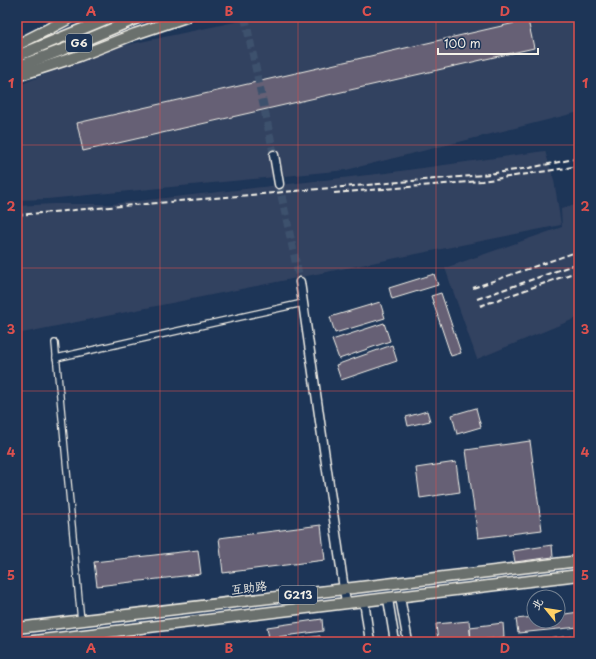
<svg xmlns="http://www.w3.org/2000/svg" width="596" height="659" viewBox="0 0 596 659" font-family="'Playpen Sans','LXGW WenKai TC',sans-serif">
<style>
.built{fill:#334260}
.building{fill:#666175;stroke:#f4f1e8}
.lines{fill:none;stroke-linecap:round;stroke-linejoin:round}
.secondary-tunnel{stroke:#3d516d;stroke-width:8;stroke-dasharray:8 4;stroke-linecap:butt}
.street-casing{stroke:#f4f1e8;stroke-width:8}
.secondary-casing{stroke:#f4f1e8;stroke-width:11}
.highway-casing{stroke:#f4f1e8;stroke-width:13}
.street{stroke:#1d3557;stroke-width:5.5}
.secondary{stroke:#1d3557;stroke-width:8}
.highway{stroke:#6a706d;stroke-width:10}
.rail{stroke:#f4f1e8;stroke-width:2;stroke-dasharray:6 3;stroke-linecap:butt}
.grid{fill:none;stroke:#dc504e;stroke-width:1;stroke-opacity:0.55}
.labels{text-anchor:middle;stroke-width:3.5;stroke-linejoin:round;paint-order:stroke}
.shield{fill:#1d3557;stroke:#b4b9bc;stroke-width:1}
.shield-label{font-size:11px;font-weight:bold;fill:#f4f1e8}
.street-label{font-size:12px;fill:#f4f1e8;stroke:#1d3557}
.neatline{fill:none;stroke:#dc504e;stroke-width:1.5}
.grid-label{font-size:13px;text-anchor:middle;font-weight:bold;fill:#dc504e}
</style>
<rect width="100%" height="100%" fill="#1d3557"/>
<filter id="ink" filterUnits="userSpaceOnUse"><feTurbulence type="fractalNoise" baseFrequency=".025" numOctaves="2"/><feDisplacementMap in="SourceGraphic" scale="8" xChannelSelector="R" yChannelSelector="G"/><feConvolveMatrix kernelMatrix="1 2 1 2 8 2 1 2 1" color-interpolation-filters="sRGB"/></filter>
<g filter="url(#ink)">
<g class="built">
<path d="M 259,17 L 579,17 L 579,112 L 346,170 L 47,199 L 17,200 L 17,86 L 107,49 Z"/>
<path d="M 545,151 L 554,180 L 561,225 L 17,334 L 17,206 L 54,204 L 112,204 L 386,173 Z"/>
<path d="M 579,204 L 579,317 L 477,359 L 445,268 L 562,227 L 561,209 Z"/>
</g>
<g class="building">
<path d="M 528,20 L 534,48 L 83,151 L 77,123 Z"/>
<path d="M 434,274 L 438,285 L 392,299 L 389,288 Z"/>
<path d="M 441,293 L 461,353 L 451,356 L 431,296 Z"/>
<path d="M 380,302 L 385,318 L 335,333 L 330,317 Z"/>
<path d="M 384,323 L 390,341 L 339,359 L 332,340 Z"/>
<path d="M 392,345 L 397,361 L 341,380 L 336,365 Z"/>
<path d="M 476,408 L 481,427 L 457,434 L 452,415 Z"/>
<path d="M 427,411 L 430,421 L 408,426 L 406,417 Z"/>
<path d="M 530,441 L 542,530 L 478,538 L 466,450 Z"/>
<path d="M 456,462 L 460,492 L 420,498 L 416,468 Z"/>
<path d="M 321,525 L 325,560 L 223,573 L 219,538 Z"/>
<path d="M 552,545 L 553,557 L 515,562 L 513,551 Z"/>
<path d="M 198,550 L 201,574 L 97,586 L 94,562 Z"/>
<path d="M 579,612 L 579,627 L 518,633 L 516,619 L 534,617 L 534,621 L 558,621 L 558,615 Z"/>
<path d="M 322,619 L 323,631 L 269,638 L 267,627 Z"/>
<path d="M 469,621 L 471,642 L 438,642 L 436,624 Z"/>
<path d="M 503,623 L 504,637 L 471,641 L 470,627 Z"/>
<path d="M 320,636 L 321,642 L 276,642 Z"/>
</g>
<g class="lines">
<g class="secondary-tunnel">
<path d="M 245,17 L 274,155"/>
<path d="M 279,184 L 300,282"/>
</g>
<g class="street-casing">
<g id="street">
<path d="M 55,343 L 81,621"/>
<path d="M 56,358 L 303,303"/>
<path d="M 552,642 L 579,639"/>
</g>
</g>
<g class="secondary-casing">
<g id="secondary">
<path d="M 274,155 L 279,184"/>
<path d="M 300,282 L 346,603"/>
<path d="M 400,597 L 408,642"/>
<path d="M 388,599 L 395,642"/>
<path d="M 364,601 L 370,642"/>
</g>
</g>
<g class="highway-casing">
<g id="highway">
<path d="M 17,45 L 72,17"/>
<path d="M 17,56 L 111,17"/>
<path d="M 17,67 L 62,50 L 140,17"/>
<path d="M 17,76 L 79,56 L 135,34 L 186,17"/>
<path d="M 17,628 L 579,561"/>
<path d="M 25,642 L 579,575"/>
</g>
</g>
<use href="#street" class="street"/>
<use href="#secondary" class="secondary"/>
<use href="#highway" class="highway"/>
<g class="rail">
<path d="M 334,193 L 482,181 L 579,166"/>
<path d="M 17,215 L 482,175 L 529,168 L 579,158"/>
<path d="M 473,288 L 579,251"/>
<path d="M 477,299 L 579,263"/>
<path d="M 480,306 L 579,271"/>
</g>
</g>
</g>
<path class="grid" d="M 160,17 L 160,642M 298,17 L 298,642M 436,17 L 436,642M 17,145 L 579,145M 17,268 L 579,268M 17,391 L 579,391M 17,514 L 579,514"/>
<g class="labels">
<g class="shield">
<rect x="66" y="34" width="26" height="18" rx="3"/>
<rect x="279" y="586" width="38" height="18" rx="3"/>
</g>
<g class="shield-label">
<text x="79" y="47">G6</text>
<text x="298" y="599">G213</text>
</g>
<g class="street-label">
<text transform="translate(249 588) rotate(-7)" y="4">互助路</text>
</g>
</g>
<rect width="596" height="659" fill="none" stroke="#1d3557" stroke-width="44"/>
<g transform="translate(546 609) rotate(300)"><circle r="19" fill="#1d3557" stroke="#738091"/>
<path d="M0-3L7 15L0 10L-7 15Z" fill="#ffd166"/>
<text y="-6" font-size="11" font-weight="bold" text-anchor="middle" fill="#f4f1e8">北</text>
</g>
<path d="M438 48v6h100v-6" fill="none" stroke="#f4f1e8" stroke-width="2"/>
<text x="444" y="48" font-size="12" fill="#f4f1e8" stroke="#1d3557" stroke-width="3" paint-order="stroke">100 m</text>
<rect x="22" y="22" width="552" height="615" class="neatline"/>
<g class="grid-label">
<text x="91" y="16">A</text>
<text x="229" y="16">B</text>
<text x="367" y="16">C</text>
<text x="505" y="16">D</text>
<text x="11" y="88">1</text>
<text x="585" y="88">1</text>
<text x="11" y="211">2</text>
<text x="585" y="211">2</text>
<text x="11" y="334">3</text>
<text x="585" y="334">3</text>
<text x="11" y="457">4</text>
<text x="585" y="457">4</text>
<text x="11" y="580">5</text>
<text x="585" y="580">5</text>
<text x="91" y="653">A</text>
<text x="229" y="653">B</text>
<text x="367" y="653">C</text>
<text x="505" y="653">D</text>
</g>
</svg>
